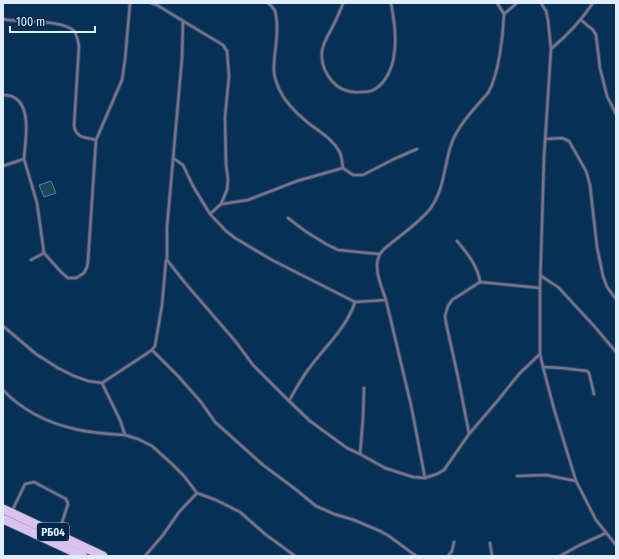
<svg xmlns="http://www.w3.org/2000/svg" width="619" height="559" viewBox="0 0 619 559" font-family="'Fira Sans Condensed',sans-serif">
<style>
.building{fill:#1e4558;stroke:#4787a5}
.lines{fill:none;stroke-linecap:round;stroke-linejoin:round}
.service-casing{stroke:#254b6d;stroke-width:4.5}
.trunk-casing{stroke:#254b6d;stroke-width:11}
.service{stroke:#7e7187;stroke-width:2.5}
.trunk{stroke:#dbc2ee;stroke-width:9}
.labels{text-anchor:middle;stroke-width:4;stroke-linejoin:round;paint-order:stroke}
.shield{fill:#00264a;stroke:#9eb2c7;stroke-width:1}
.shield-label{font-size:11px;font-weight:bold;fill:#e1eefd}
</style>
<rect width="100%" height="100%" fill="#063055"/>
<path class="building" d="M 51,181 L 56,193 L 44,197 L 39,185 Z"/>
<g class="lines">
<g class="service-casing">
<g id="service">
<path d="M 151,3 L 157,5 L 183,21 L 182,58 L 167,227 L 167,260 L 186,284 L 236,342 L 253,365 L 289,401 L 310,421 L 347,448 L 360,454 L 385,468 L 413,477 L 425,478 L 437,474 L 444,470 L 469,434 L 499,399 L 519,374 L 540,354"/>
<path d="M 268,3 C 272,6 276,11 276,16 C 280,34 273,53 274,71 C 274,77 277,84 279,89 C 285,102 296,113 307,122 C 318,131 332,138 339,151 C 342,156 342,162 343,168 L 353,175 L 363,175 L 394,159 L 417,149"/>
<path d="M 343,3 C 340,12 336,20 332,28 C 328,35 323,43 322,51 C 320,67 331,87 348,91 C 353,93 358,92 363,92 C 367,92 372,91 375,89 C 386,83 393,66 394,55 C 397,38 394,20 391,3"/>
<path d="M 497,3 L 504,14"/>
<path d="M 541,3 L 546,11 L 548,20 L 551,49 L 544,158 L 540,288 L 540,354 L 543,367 L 554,409 L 576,481 L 596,520 L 616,545"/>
<path d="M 3,19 C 21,23 62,19 74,31 C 77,35 78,40 79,46 L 74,126 C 77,139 85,137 96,140"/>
<path d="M 581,20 L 593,30 L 596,35 L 600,68 L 607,96 L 616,114"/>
<path d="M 183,21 L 223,45 L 227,51 L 229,76 L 225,117 L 226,164 L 228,180 L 227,190 L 221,204 L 210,214"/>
<path d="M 552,48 C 569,34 580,22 593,3"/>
<path d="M 3,95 C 7,95 12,96 15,98 C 32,108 25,143 24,159"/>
<path d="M 545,139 L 562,138 L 569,141 L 586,171 L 590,185 L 597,247 L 603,276 L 607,287 L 616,299"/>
<path d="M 173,158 L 183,165 L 193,186 L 210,214 L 226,231 L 235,238 L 272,260 L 355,302 L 386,300 C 382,288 373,268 379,256 C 381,251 385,248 389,245 C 403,233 419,223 430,209 C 445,189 444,164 452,142 C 459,124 475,108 488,93 C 499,74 503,36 504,14 L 517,3"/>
<path d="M 3,166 L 24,159 L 37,203 L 44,253 L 62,273 L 68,278 L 76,278 L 84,273 L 87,267 L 88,261 L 96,140 L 122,80 L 125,60 L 130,3"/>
<path d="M 222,204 L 248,200 L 297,181 L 343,168"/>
<path d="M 288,218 L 305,231 L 326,244 L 338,250 L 379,254"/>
<path d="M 457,241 C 467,253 478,266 480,282"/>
<path d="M 31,260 L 44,253"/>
<path d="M 541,276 L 558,287 L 595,327 L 616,352"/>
<path d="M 386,300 L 411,405 L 425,478"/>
<path d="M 3,326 L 36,354 L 58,368 L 74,376 L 88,381 L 102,383 L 152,350 L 155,346 L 162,305 L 166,260"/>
<path d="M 152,350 L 178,376 L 201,402 L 215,422 L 263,465 L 294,488 L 316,506 L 334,514 L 354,520 L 380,531 L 389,536 L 416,556"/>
<path d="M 543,367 L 562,368 L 587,371 L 589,373 L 594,394"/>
<path d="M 3,390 C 22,410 48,423 75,429 C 91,433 108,434 125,435 L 120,420 L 102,383"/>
<path d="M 289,401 C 294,392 299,383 305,374 C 321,350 346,330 355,302"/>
<path d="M 469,433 L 458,377 L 446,323 L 445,316 L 448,306 L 452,300 L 480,282 L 540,288"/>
<path d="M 125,435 L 138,439 L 152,446 L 171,463 L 184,476 L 197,493 L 216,500 L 240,512 L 265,534 L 295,556"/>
<path d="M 360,454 L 363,418 L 364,388"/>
<path d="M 517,476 L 546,475 L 576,481"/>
<path d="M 12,511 L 25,484 L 34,482 L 66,499 L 68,504 L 59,532"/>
<path d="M 490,543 L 492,556"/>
<path d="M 145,556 L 163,535 L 179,512 L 197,493"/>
<path d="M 448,556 L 452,551 L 454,542"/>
<path d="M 560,556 L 580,545 L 606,533"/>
</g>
</g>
<g class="trunk-casing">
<g id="trunk">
<path d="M 3,509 L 103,556"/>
<path d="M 3,519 L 83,556"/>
</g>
</g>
<use href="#service" class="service"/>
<use href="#trunk" class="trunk"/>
</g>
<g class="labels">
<rect class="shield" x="37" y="523" width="32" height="18" rx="3"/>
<g class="shield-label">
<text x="53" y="536">РБ04</text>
</g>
</g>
<rect width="619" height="559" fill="none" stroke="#e1eefd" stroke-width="8"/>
<path d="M10 26v6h85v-6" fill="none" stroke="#e1eefd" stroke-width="2"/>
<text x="16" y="26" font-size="12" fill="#e1eefd" stroke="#00264a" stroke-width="3" paint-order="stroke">100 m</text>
</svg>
